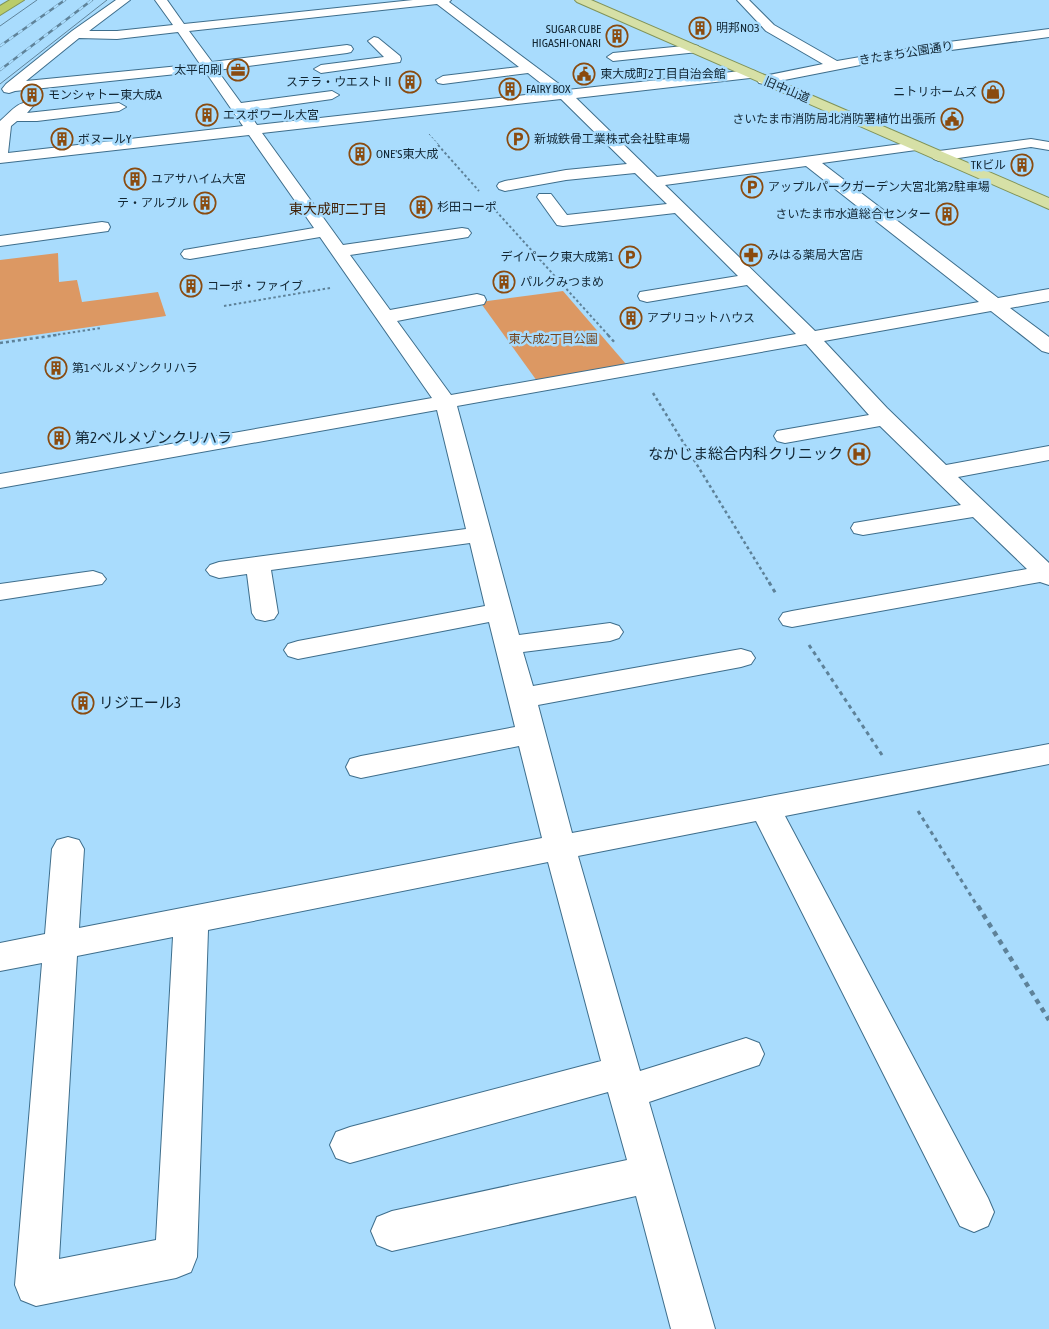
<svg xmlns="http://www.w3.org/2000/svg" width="1049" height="1329" viewBox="0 0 1049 1329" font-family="'Asap Condensed','Noto Sans JP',sans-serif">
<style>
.green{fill:#dc9863}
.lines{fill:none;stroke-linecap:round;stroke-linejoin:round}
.minor-casing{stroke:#3e6e8c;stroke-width:2}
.major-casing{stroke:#7f9257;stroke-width:2}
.highway-casing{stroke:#7f9257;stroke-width:2}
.path-far4{stroke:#5e8299;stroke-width:1;stroke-dasharray:2 2;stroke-linecap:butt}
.path-far3{stroke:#5e8299;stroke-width:2;stroke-dasharray:2.5 2.5;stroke-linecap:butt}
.path-far2{stroke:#5e8299;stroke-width:2.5;stroke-dasharray:3 3;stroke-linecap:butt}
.path-far1{stroke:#5e8299;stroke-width:3;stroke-dasharray:4 4;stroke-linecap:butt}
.path{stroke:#5e8299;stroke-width:4.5;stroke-dasharray:5 5;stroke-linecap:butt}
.minor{fill:#fff;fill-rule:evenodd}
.major{fill:#d6e0a6;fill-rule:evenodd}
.highway{fill:#bacc6a;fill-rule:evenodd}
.tram{stroke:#5f839a;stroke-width:1}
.rail-casing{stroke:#5f839a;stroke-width:2.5}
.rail{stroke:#a9dcfd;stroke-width:2;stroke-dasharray:5.5;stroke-linecap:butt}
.labels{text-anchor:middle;stroke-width:5;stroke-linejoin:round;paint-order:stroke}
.far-poi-label{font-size:12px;fill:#122633;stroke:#a9dcfd;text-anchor:start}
.far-street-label{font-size:12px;fill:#122633;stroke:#a9dcfd}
.far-park-label{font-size:12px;fill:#75451d;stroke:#a9dcfd}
.far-neighbourhood-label{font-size:14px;fill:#422309;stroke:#a9dcfd}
.poi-label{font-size:15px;fill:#122633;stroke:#a9dcfd;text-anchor:start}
</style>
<rect width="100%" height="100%" fill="#a9dcfd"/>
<g class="green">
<path d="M 58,253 L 59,282 L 77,280 L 82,302 L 158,292 L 166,316 L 0,340 L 0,260 Z"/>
<path d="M 563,291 L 626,364 L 537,381 L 480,302 Z"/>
</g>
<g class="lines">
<g class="minor-casing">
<g id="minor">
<path d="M 116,0 L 130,0 L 89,31 L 117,31 L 173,25 L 155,0 L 167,0 L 184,24 L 413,0 L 451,0 L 449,2 L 567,90 L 750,70 L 755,71 L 757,74 L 755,77 L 750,78 L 576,98 L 657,177 L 916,142 L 921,143 L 923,146 L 921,149 L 916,150 L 822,163 L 998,298 L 1049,289 L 1049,301 L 1010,308 L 1049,337 L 1049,353 L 1042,351 L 991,311 L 824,341 L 887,408 L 946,465 L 1049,446 L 1049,460 L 958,477 L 1049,563 L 1049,585 L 1040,582 L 792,627 L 783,625 L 779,619 L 783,613 L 792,611 L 1027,569 L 973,517 L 863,535 L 854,533 L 851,528 L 854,523 L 961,505 L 880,426 L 785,443 L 777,441 L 774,436 L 777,431 L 869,415 L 806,344 L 457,406 L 519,635 L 610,623 L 619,626 L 623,632 L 619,638 L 610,641 L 523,652 L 533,686 L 741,649 L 751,652 L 755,658 L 751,664 L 741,667 L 538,705 L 572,833 L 1049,744 L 1049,764 L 785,816 L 988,1198 L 994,1212 L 988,1226 L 974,1232 L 960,1226 L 756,821 L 578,856 L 640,1071 L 746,1038 L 759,1043 L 764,1054 L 759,1065 L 649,1102 L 715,1329 L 671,1329 L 636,1196 L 392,1251 L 377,1245 L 371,1231 L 377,1217 L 392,1211 L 627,1160 L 608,1092 L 350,1163 L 336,1158 L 330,1145 L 336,1132 L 350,1127 L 601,1061 L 548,862 L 208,930 L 197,1257 L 191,1272 L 176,1278 L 36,1306 L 21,1300 L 15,1285 L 42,963 L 0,971 L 0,943 L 45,934 L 52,849 L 57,840 L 68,837 L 79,840 L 84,849 L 79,928 L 542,838 L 519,746 L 361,778 L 350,775 L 346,767 L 350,759 L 361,756 L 515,727 L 489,622 L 298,659 L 288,656 L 284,650 L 288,644 L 298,641 L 485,606 L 470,543 L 271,570 L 278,613 L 274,619 L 265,621 L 256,619 L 252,613 L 247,574 L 219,578 L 210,575 L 206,570 L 210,565 L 219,562 L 466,529 L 437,410 L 0,488 L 0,474 L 432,398 L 320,237 L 190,259 L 184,258 L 181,254 L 184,250 L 190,249 L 314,228 L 249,135 L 0,163 L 0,121 C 10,113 18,100 31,103 L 33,106 L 27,113 L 119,103 L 126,107 L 119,111 L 37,121 L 17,121 L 11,126 L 8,153 L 243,126 L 205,71 L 15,91 L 9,93 L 4,92 L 2,89 L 6,84 L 72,31 ZM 437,4 L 519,67 L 443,76 L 436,80 L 438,83 L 443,84 L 528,73 L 552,92 L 257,125 L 247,111 L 332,99 L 339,95 L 332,91 L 241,103 L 217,70 L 347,53 L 351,52 L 353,49 L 351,46 L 347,45 L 212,62 L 189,31 ZM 178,32 L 200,64 L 26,81 L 79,38 L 117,39 ZM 561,99 L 627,164 L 566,170 L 505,181 L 499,183 L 497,186 L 499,189 L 505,191 L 566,180 L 635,173 L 667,204 L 567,215 L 551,194 L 539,194 L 537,197 L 557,225 L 563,226 L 675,213 L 738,276 L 640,292 L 638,296 L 640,300 L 647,302 L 747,285 L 796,334 L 451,395 L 397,321 L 484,304 L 486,300 L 484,296 L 477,294 L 390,310 L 350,255 L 462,238 L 468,237 L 471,233 L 468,229 L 462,228 L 343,245 L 262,133 ZM 806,166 L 979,302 L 815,331 L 665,185 ZM 173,937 L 156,1240 L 59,1259 L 77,956 Z"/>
<path d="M 737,0 L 749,0 L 774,25 L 837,61 L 941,43 L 1049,29 L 1049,37 L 906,56 L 764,84 L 759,83 L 757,80 L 759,77 L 823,64 L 766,31 Z"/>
<path d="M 374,37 L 378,38 L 400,56 L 401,59 L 400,62 L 321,73 L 314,69 L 321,65 L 384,57 L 368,41 Z"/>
<path d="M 694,45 L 698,46 L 700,49 L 698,52 L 613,61 L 607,57 L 613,53 Z"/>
<path d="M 1031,139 L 1049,142 L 1049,150 L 1031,147 L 939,161 L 934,159 L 931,156 L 934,153 L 939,151 Z"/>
<path d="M 102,222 L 108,223 L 110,227 L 108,231 L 0,246 L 0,236 Z"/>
<path d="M 93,571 L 102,574 L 106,579 L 102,584 L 0,600 L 0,584 Z"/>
</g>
</g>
<g class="major-casing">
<path id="major" d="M 575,0 L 591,0 L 1049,198 L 1049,209 L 577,2 Z"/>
</g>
<g class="highway-casing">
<path id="highway" d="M 10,0 L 24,0 L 0,15 L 0,6 Z"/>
</g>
<path class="path-far4" d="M 429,134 L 440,146"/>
<g class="path-far3">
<path d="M 438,145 L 479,191"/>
<path d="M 496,211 L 609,336"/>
<path d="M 224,306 L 330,288"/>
<path d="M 48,336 L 101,328"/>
</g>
<g class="path-far2">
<path d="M 608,335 L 616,344"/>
<path d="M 0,343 L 57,335"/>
<path d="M 653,393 L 770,584"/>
</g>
<g class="path-far1">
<path d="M 769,582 L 776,594"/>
<path d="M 809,645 L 882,755"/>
<path d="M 918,811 L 978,907"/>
</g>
<path class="path" d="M 978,906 L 1049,1020"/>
<use href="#minor" class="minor"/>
<use href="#major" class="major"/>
<use href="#highway" class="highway"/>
<g class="tram">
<path d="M 0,26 L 37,0"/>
<path d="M 0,84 L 107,0"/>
</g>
<g class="rail-casing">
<g id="rail">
<path d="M 0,46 L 65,0"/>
<path d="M 0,70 L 92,0"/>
</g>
</g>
<use href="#rail" class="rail"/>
</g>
<defs>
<g id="building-ring" transform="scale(1.125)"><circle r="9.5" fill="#a9dcfd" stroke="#8a4b0f" stroke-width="1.5"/><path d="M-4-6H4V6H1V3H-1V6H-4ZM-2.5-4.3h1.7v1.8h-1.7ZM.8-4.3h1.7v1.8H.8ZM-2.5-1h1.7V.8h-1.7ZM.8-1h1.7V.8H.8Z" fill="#8a4b0f"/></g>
<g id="office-ring" transform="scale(1.125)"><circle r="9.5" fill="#a9dcfd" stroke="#8a4b0f" stroke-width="1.5"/><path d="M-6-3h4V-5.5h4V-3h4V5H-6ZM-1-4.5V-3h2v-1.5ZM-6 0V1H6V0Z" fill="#8a4b0f"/></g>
<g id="civic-ring" transform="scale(1.125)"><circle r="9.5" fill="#a9dcfd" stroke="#8a4b0f" stroke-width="1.5"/><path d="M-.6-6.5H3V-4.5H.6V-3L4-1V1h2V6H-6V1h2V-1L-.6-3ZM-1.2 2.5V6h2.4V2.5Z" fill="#8a4b0f"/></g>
<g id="shop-ring" transform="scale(1.125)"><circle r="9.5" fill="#a9dcfd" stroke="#8a4b0f" stroke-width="1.5"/><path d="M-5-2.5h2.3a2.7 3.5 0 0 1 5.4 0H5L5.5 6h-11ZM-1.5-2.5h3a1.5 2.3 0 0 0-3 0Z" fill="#8a4b0f"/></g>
<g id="parking-ring" transform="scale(1.125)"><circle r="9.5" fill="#a9dcfd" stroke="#8a4b0f" stroke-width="1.5"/><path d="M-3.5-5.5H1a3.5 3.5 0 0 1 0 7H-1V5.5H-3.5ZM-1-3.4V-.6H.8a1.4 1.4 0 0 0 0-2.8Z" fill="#8a4b0f"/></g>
<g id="pharmacy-ring" transform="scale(1.125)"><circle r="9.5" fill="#a9dcfd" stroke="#8a4b0f" stroke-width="1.5"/><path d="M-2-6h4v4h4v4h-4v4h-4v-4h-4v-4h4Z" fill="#8a4b0f"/></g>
<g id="hospital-ring" transform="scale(1.125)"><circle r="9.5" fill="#a9dcfd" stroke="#8a4b0f" stroke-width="1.5"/><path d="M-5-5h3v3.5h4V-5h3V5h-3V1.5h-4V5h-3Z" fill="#8a4b0f"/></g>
</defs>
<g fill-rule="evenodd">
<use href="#building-ring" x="700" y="28"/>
<use href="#building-ring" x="617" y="36"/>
<use href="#office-ring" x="238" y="70"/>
<use href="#civic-ring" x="584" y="74"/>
<use href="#building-ring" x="410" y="82"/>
<use href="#building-ring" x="510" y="89"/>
<use href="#shop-ring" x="993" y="92"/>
<use href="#building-ring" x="32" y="95"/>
<use href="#building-ring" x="207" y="115"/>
<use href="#civic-ring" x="952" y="119"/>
<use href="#building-ring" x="62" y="139"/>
<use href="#parking-ring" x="518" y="139"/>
<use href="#building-ring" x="360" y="154"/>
<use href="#building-ring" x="1022" y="165"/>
<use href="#building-ring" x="135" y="179"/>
<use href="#parking-ring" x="752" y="187"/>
<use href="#building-ring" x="205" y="203"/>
<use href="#building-ring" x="421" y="207"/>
<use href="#building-ring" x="947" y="214"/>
<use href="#pharmacy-ring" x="751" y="255"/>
<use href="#parking-ring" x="630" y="257"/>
<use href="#building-ring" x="504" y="282"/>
<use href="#building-ring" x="191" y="286"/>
<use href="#building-ring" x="631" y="318"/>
<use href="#building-ring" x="56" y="368"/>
<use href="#building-ring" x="59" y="438"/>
<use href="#hospital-ring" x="859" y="454"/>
<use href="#building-ring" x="83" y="703"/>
</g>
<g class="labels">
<g class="far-poi-label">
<text x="716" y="32">明邦NO3</text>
<text x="601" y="33" text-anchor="end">SUGAR CUBE<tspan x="601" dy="14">HIGASHI-ONARI</tspan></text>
<text x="222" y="74" text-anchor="end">太平印刷</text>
<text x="600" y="78">東大成町2丁目自治会館</text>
<text x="394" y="86" text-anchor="end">ステラ・ウエストⅡ</text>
<text x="526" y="93">FAIRY BOX</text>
<text x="977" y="96" text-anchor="end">ニトリホームズ</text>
<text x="48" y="99">モンシャトー東大成A</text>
<text x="223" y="119">エスポワール大宮</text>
<text x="936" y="123" text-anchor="end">さいたま市消防局北消防署植竹出張所</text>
<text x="78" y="143">ボヌールY</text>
<text x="534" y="143">新城鉄骨工業株式会社駐車場</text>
<text x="376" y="158">ONE'S東大成</text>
<text x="1006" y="169" text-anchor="end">TKビル</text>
<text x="151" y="183">ユアサハイム大宮</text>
<text x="768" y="191">アップルパークガーデン大宮北第2駐車場</text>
<text x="189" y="207" text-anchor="end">テ・アルブル</text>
<text x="437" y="211">杉田コーポ</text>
<text x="931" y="218" text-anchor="end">さいたま市水道総合センター</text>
<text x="767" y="259">みはる薬局大宮店</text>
<text x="614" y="261" text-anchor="end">デイパーク東大成第1</text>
<text x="520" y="286">パルクみつまめ</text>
<text x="207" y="290">コーポ・ファイブ</text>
<text x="647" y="322">アプリコットハウス</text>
<text x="72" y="372">第1ベルメゾンクリハラ</text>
</g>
<g class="far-street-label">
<text transform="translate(906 53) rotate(-9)" y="4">きたまち公園通り</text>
<text transform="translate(787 90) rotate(23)" y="4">旧中山道</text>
</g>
<g class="far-park-label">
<text x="553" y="343">東大成2丁目公園</text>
</g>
<g class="far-neighbourhood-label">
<text x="338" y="214">東大成町二丁目</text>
</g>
<g class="poi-label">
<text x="75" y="443">第2ベルメゾンクリハラ</text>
<text x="843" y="459" text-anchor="end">なかじま総合内科クリニック</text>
<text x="99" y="708">リジエール3</text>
</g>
</g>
</svg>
